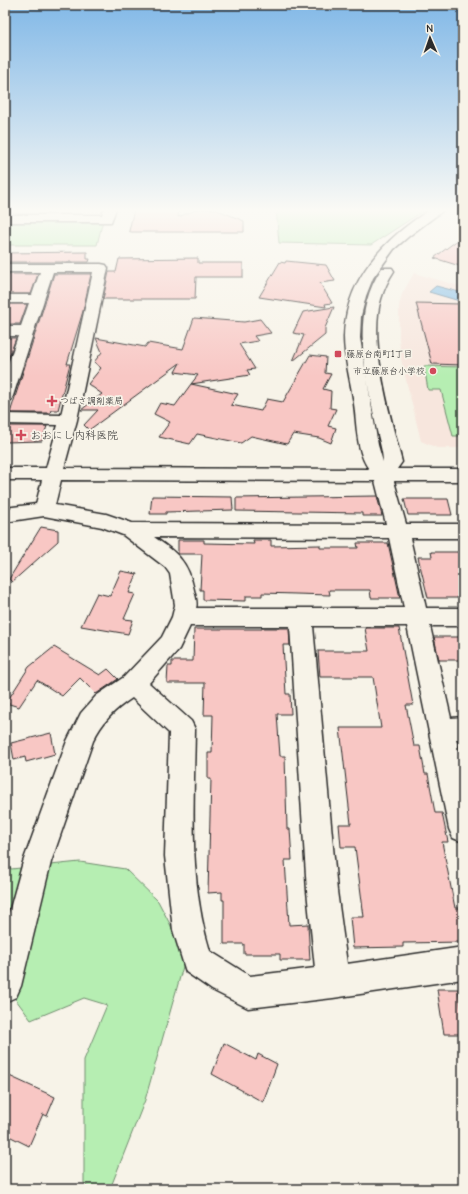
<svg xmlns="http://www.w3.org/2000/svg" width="468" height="1194" viewBox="0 0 468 1194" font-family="'Comic Neue','Klee One',sans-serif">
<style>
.built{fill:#f7e6dd}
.green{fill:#b6eeb2;stroke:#708c6e}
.water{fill:#87bfe6;stroke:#62849b}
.building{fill:#f8c7c4;stroke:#2b2b2b}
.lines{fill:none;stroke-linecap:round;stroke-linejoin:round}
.minor-casing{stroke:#2b2b2b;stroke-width:3}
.minor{fill:#f7f3e8;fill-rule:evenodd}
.poi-dot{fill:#d1495b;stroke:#f7f3e8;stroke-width:1.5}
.labels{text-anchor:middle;stroke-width:3.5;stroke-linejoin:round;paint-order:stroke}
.far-poi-label{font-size:9px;fill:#2b2b2b;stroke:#f7f3e8;text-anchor:start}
.poi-label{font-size:11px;fill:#2b2b2b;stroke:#f7f3e8;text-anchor:start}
</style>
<rect width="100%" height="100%" fill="#f7f3e8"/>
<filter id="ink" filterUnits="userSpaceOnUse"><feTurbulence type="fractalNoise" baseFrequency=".025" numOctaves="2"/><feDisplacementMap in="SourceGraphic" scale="8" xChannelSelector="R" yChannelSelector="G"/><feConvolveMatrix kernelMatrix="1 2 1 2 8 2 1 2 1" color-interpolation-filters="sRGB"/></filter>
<g filter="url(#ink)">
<path class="built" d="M 414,273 L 463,287 L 463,448 L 437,448 L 421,441 L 401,359 L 399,338 L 399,306 L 402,294 Z"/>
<g class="green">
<path d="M 276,209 L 426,209 L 371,245 L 279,243 Z"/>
<path d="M 103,220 L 97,245 L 5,245 L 5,233 L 12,221 Z"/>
<path d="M 424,366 L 463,367 L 463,436 L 453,436 L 441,390 L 428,390 Z"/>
<path d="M 5,860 L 11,869 L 80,862 L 125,869 L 158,901 L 171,926 L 184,963 L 145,1100 L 110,1189 L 90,1189 L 84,1183 L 84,1060 L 107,1005 L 84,998 L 31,1020 L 5,985 L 11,931 L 5,914 Z"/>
</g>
<path class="water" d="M 436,286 L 463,293 L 463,302 L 429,292 Z"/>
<g class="building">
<path d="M 134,209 L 179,209 L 178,217 L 198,209 L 215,209 L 244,221 L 244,232 L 131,232 L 129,231 Z"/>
<path d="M 463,236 L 463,267 L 434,258 L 447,248 Z"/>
<path d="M 87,252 L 87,259 L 90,259 L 89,262 L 5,262 L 5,253 Z"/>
<path d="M 198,258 L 198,263 L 243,263 L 243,277 L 196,277 L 195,299 L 103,299 L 109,272 L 116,272 L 119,259 Z"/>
<path d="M 286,261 L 326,265 L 335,281 L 320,283 L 332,303 L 325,304 L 326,307 L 259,297 L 280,262 L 285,263 Z"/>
<path d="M 5,274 L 38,274 L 31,294 L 5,294 Z"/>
<path d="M 54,274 L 91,274 L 83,311 L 67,364 L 70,364 L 58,410 L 51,410 L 50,413 L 10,413 Z"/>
<path d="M 416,303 L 461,304 L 463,310 L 463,365 L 432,364 Z"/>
<path d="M 5,304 L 27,304 L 20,324 L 5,324 Z"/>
<path d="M 334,307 L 325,328 L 325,335 L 293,361 L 304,335 L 293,333 L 303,312 Z"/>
<path d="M 194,318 L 244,322 L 260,319 L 271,333 L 254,336 L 258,341 L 239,344 L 255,369 L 247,370 L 250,375 L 191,384 L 198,375 L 175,372 L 180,363 L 89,430 L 84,425 L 98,410 L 81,410 L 102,394 L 88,384 L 101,368 L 94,362 L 102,352 L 96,338 L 145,347 L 148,343 L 183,349 Z"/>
<path d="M 5,338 L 16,338 L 9,357 L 5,357 Z"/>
<path d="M 310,355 L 326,357 L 325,373 L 331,374 L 323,389 L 331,391 L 330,408 L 336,409 L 328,426 L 336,428 L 331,443 L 319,438 L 293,434 L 287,444 L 251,436 L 241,443 L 197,434 L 190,444 L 159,437 L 170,422 L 154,414 L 160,403 L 175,406 L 191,384 L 238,394 L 231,405 L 261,411 L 267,399 L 283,402 Z"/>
<path d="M 5,426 L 47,426 L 42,441 L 5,442 Z"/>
<path d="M 152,496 L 232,497 L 233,510 L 166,512 L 166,514 L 150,514 Z"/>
<path d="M 377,496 L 382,516 L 362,516 L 362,513 L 236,511 L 236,498 Z"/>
<path d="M 404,499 L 448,499 L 452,515 L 408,515 Z"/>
<path d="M 41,527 L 58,530 L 58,541 L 12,582 L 9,579 Z"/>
<path d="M 178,540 L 204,540 L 204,543 L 254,544 L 253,540 L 271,540 L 271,546 L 320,545 L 320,548 L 358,548 L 357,543 L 388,543 L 400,598 L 371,598 L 370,590 L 329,590 L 330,595 L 262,593 L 262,596 L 246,596 L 246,601 L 203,600 L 203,590 L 200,590 L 202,554 L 178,554 Z"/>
<path d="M 431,552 L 463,552 L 463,595 L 458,595 L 458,598 L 428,598 L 418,557 L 432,557 Z"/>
<path d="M 121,571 L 137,574 L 129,593 L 135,594 L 124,619 L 133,620 L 128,634 L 81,626 L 97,593 L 110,596 Z"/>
<path d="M 262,628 L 289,628 L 290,645 L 283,645 L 286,694 L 290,694 L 291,714 L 277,714 L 280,756 L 285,756 L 287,829 L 290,829 L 292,860 L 285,860 L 289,925 L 308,924 L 310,960 L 280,960 L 280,954 L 244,954 L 244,944 L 224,944 L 224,900 L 222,900 L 222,892 L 208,893 L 211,779 L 208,779 L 208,753 L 212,753 L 213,715 L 204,715 L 205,683 L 167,683 L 168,666 L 172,666 L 172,661 L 193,661 L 194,629 L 262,629 Z"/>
<path d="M 365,628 L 399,628 L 413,705 L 406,705 L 414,746 L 420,746 L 425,774 L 428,774 L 435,813 L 442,813 L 448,842 L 442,842 L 455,908 L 460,908 L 463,921 L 463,942 L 403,943 L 403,947 L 353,948 L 350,917 L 364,917 L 355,847 L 341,847 L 339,824 L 351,824 L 340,728 L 381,728 L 373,677 L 320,677 L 318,651 L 369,651 Z"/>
<path d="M 434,637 L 463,637 L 463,660 L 439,660 Z"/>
<path d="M 54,647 L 100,675 L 108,669 L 118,679 L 96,694 L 80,678 L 62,696 L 37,680 L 19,707 L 6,703 L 29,667 Z"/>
<path d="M 51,733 L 55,754 L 26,762 L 25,757 L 14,760 L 11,743 Z"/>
<path d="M 437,989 L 458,989 L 463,1017 L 463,1034 L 444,1034 Z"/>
<path d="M 224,1043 L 256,1060 L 258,1054 L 277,1064 L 263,1102 L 212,1074 Z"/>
<path d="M 5,1074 L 55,1097 L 47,1116 L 43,1114 L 29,1146 L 5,1134 Z"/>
</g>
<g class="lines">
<g class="minor-casing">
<g id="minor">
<path d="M 104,209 L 116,209 L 111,222 L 5,222 L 5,216 L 7,215 L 102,215 Z"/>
<path d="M 431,209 L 445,209 L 409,236 L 394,249 L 373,278 L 366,296 L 361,316 L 360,338 L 378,445 L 383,462 C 383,451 378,437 376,426 C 366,373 349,316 382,268 L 392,268 L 394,271 C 388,280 384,289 381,299 C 368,341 391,419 402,462 L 397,469 L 463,469 L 463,481 L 394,481 L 406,524 L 463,524 L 463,538 L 410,538 L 426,608 L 463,608 L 463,626 L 430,626 L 451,718 L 463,717 L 463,739 L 456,739 L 463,768 L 463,842 L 453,838 L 449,829 L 407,626 L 313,626 L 337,891 L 347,964 L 463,947 L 463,979 L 333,998 L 248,1008 L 212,990 L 186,972 L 173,930 L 165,856 L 169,733 L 132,698 C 114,710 102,722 93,741 L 51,862 L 21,986 L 16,997 L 5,1002 L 5,927 L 23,862 L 67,741 L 81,713 L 96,696 L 124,677 L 162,637 L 172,617 L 175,605 L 170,574 L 165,567 L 123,535 L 102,527 L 44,516 L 5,522 L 5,508 L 36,504 L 42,480 L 5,480 L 5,468 L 46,468 L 58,425 L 5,424 L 5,414 L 61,415 L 93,272 L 53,272 L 13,396 L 11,400 L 5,401 L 5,372 L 18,336 L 5,336 L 5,326 L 21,326 L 29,303 L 5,303 L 5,295 L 32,295 L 40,272 L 5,272 L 5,264 L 101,264 L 106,265 L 108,268 L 77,420 L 64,468 L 369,469 C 356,452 357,424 354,404 C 351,382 344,359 344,337 C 345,279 385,238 431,209 ZM 61,480 L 375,481 L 386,524 L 132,523 L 106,514 L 55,505 ZM 154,537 L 389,538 L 404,608 L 196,608 C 198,602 195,596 194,590 C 188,561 177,553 154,537 ZM 190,626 L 290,626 L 307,891 L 315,968 L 250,976 L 210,951 C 188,879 194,803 195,729 L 191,721 L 149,683 L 179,649 Z"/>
</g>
</g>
<use href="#minor" class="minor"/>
</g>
</g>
<linearGradient id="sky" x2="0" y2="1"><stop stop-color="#81b8e7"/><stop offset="0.56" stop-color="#fbfaf5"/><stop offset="1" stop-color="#fbfaf5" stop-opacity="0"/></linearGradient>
<rect width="468" height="376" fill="url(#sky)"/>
<g class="poi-dot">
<rect x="334" y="350" width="8" height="8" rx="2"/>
<circle cx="433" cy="371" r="4"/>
<path d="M50 395h4v4h4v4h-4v4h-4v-4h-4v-4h4z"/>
<path d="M19 429h4v4h4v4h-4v4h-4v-4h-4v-4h4z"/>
</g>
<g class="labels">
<g class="far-poi-label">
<text x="346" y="357">藤原台南町1丁目</text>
<text x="425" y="374" text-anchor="end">市立藤原台小学校</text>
<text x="60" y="404">つばさ調剤薬局</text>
</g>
<g class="poi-label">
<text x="30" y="439">おおにし内科医院</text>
</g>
</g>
<rect width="468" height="1194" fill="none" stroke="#f7f3e8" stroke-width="20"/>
<rect x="10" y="10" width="448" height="1174" fill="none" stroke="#2b2b2b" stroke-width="1.5" filter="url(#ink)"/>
<g transform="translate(430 38) rotate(358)" stroke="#f7f3e8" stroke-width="3" paint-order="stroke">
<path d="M0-3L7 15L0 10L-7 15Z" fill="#2b2b2b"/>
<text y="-6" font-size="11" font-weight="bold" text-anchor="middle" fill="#2b2b2b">N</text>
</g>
</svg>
